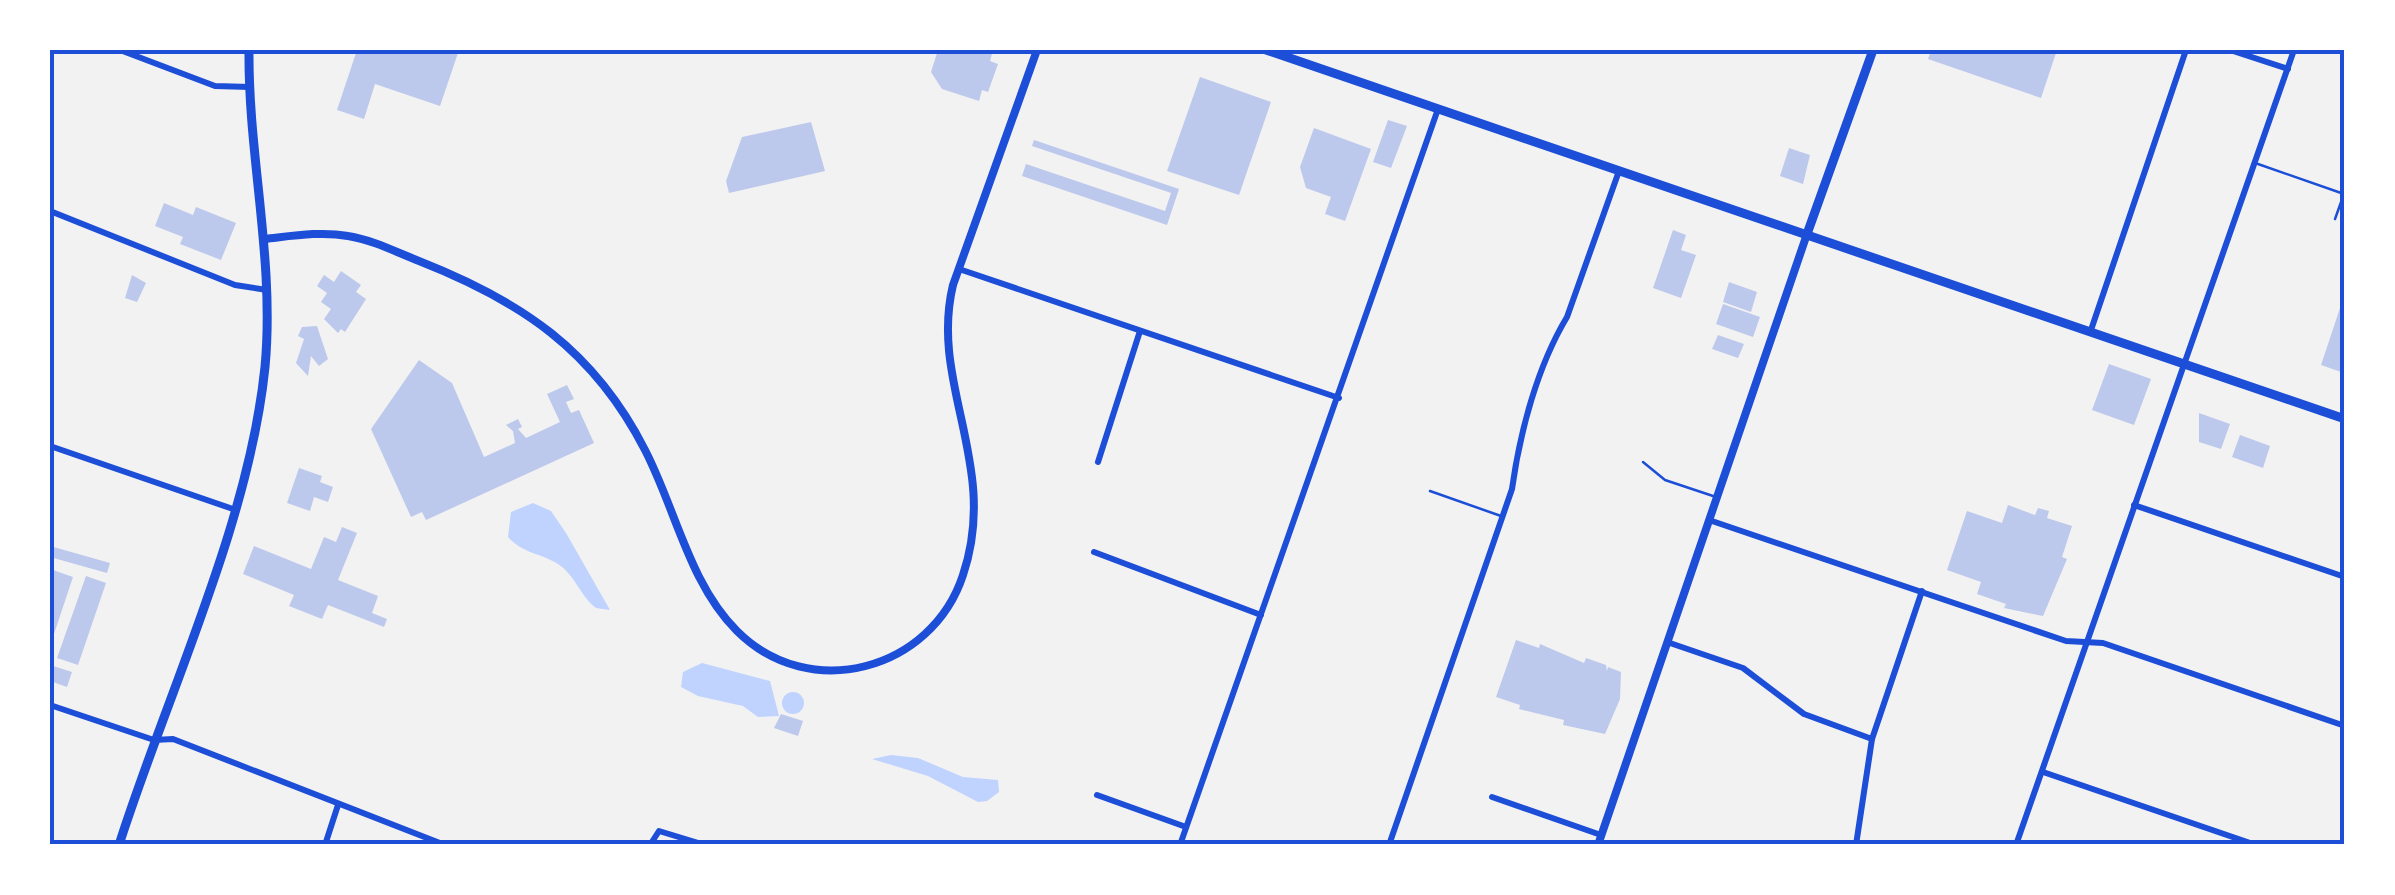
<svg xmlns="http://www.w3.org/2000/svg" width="2395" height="895" viewBox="0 0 2395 895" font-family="'Fira Sans Condensed',sans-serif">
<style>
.water{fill:#bfd3fe}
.building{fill:#bdc9ec}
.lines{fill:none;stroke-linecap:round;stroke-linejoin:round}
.service{stroke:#1d4ed8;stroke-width:2.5}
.minor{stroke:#1d4ed8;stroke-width:6}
.tertiary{stroke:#1d4ed8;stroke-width:8}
.secondary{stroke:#1d4ed8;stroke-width:9}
.primary{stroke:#1d4ed8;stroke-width:9}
.neatline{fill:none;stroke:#1d4ed8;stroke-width:4}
</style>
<rect width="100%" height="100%" fill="#f2f2f2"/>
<g class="water">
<path d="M 533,503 L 551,511 L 566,533 L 610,610 L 596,608 C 581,597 575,575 558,564 C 541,553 523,554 508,537 L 511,512 Z"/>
<path d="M 702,663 L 770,681 L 779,716 L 758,717 L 743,706 L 698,696 L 681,687 L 683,672 Z"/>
<circle cx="793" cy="703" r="11"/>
<path d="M 891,755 L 918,758 L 963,777 L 998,780 L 999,792 L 987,801 L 978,802 L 928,776 L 872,759 Z"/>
</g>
<g class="building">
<path d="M 357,50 L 459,50 L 440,106 L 375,84 L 364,119 L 337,110 Z"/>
<path d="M 938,50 L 993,50 L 990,61 L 998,64 L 988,92 L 982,90 L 979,101 L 942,89 L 931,72 Z"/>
<path d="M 1931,50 L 2057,50 L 2041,98 L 1928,59 Z"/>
<path d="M 1200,77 L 1271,102 L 1239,195 L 1167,171 Z"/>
<path d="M 1388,120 L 1407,126 L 1391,168 L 1373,162 Z"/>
<path d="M 811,122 L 825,171 L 729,193 L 726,181 L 742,137 Z"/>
<path d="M 1314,128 L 1371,149 L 1345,221 L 1325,214 L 1331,197 L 1306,188 L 1300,167 Z"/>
<path d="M 1034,140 L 1179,189 L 1167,225 L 1022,176 L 1026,164 L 1165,211 L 1171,193 L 1032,146 Z"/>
<path d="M 1789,148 L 1810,155 L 1803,184 L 1780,176 Z"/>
<path d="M 164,203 L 193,215 L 196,207 L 236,223 L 221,260 L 180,244 L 183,237 L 155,226 Z"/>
<path d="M 1673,230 L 1686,235 L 1681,250 L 1696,255 L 1681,298 L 1653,288 Z"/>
<path d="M 341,271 L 361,285 L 356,292 L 366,299 L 345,332 L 341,329 L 338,333 L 324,319 L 331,309 L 321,302 L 327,293 L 317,286 L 324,275 L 334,282 Z"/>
<path d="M 132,275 L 146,283 L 137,302 L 125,298 Z"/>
<path d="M 1729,282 L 1757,292 L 1751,312 L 1723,302 Z"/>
<path d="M 2344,296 L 2345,370 L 2344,373 L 2321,365 Z"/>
<path d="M 1723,304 L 1760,317 L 1753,337 L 1716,324 Z"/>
<path d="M 317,326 L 328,359 L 319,366 L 311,356 L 308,376 L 296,363 L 304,339 L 298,336 L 302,327 Z"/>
<path d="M 1718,335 L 1744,344 L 1738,358 L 1712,349 Z"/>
<path d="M 419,360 L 452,383 L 484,457 L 515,443 L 513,431 L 506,425 L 518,419 L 522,427 L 518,429 L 526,438 L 560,422 L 547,394 L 567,385 L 574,399 L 566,402 L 571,413 L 579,410 L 594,443 L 426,520 L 422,512 L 411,517 L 371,429 Z"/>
<path d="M 2109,364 L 2151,379 L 2134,425 L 2092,410 Z"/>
<path d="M 2199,413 L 2230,424 L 2221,449 L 2199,442 Z"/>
<path d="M 2240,435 L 2270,446 L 2263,468 L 2232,457 Z"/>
<path d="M 299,468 L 322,476 L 320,482 L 333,487 L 328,502 L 314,497 L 310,511 L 287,503 Z"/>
<path d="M 2008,505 L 2035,515 L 2038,508 L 2049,511 L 2047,518 L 2072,526 L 2062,557 L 2067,559 L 2043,616 L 2004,608 L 2006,604 L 1977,594 L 1981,582 L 1947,570 L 1967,511 L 2002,523 Z"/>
<path d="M 342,527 L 357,533 L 338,580 L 378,596 L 372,613 L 387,619 L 384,627 L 328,605 L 322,619 L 289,606 L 294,595 L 243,574 L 254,546 L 311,569 L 324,537 L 336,542 Z"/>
<path d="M 50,546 L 110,563 L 107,573 L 50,557 Z"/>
<path d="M 50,569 L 73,577 L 51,643 L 50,643 Z"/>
<path d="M 86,576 L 106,583 L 78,665 L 57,658 Z"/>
<path d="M 1516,640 L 1539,648 L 1540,644 L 1584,663 L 1586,658 L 1606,665 L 1607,671 L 1608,667 L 1621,672 L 1620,699 L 1605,734 L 1563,725 L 1564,720 L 1519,709 L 1520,705 L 1496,697 Z"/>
<path d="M 50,665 L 72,672 L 67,687 L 50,681 Z"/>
<path d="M 781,714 L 803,721 L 798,736 L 774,728 Z"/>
</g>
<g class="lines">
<g class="service">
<path d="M 2258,164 L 2344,194"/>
<path d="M 2335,219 L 2345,191"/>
<path d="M 1643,462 L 1665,480 L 1716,497"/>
<path d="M 1430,491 L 1501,516"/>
</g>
<g class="minor">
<path d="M 120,50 L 215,86 L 250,87"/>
<path d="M 2230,50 L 2288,69"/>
<path d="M 50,211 L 235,285 L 267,290"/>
<path d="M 959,269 L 1339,398"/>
<path d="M 2091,330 L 2186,50"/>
<path d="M 50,446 L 236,510"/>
<path d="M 1098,462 L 1140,331"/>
<path d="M 2134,505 L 2345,577"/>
<path d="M 1709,520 L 2066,641 L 2103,643 L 2345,726"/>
<path d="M 1094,552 L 1261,615"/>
<path d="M 1667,642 L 1743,668 L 1804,714 L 1872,739"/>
<path d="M 50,705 L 154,740 L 173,739 L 445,845"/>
<path d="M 2043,772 L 2256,845"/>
<path d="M 1097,795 L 1186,827"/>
<path d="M 1492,797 L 1601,835"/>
<path d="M 325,845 L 338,805"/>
<path d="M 650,845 L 659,831 L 705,845"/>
<path d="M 1180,845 L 1438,109"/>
<path d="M 1389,845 L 1512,489 C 1520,432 1537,367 1567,317 L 1619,171"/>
<path d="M 1856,845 L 1872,739 L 1922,591"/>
<path d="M 2016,845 L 2294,50"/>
</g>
<g class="tertiary">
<path d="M 265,239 C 292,236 321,231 348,236 C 373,240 396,252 419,261 C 521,301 594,350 645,450 C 676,510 689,583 737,631 C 810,704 932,670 963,575 C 1000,465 929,384 953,285 L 1037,50"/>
<path d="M 1598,845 L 1807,234"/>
</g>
<g class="secondary">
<path d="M 1807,234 L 1873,50"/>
<path d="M 119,845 C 167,694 249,524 265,367 C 275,260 248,156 249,50"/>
</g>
<path class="primary" d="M 1266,50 L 2345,419"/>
</g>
<rect width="2395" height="895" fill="none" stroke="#ffffff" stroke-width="105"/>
<rect x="52" y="52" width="2290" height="790" class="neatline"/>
</svg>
